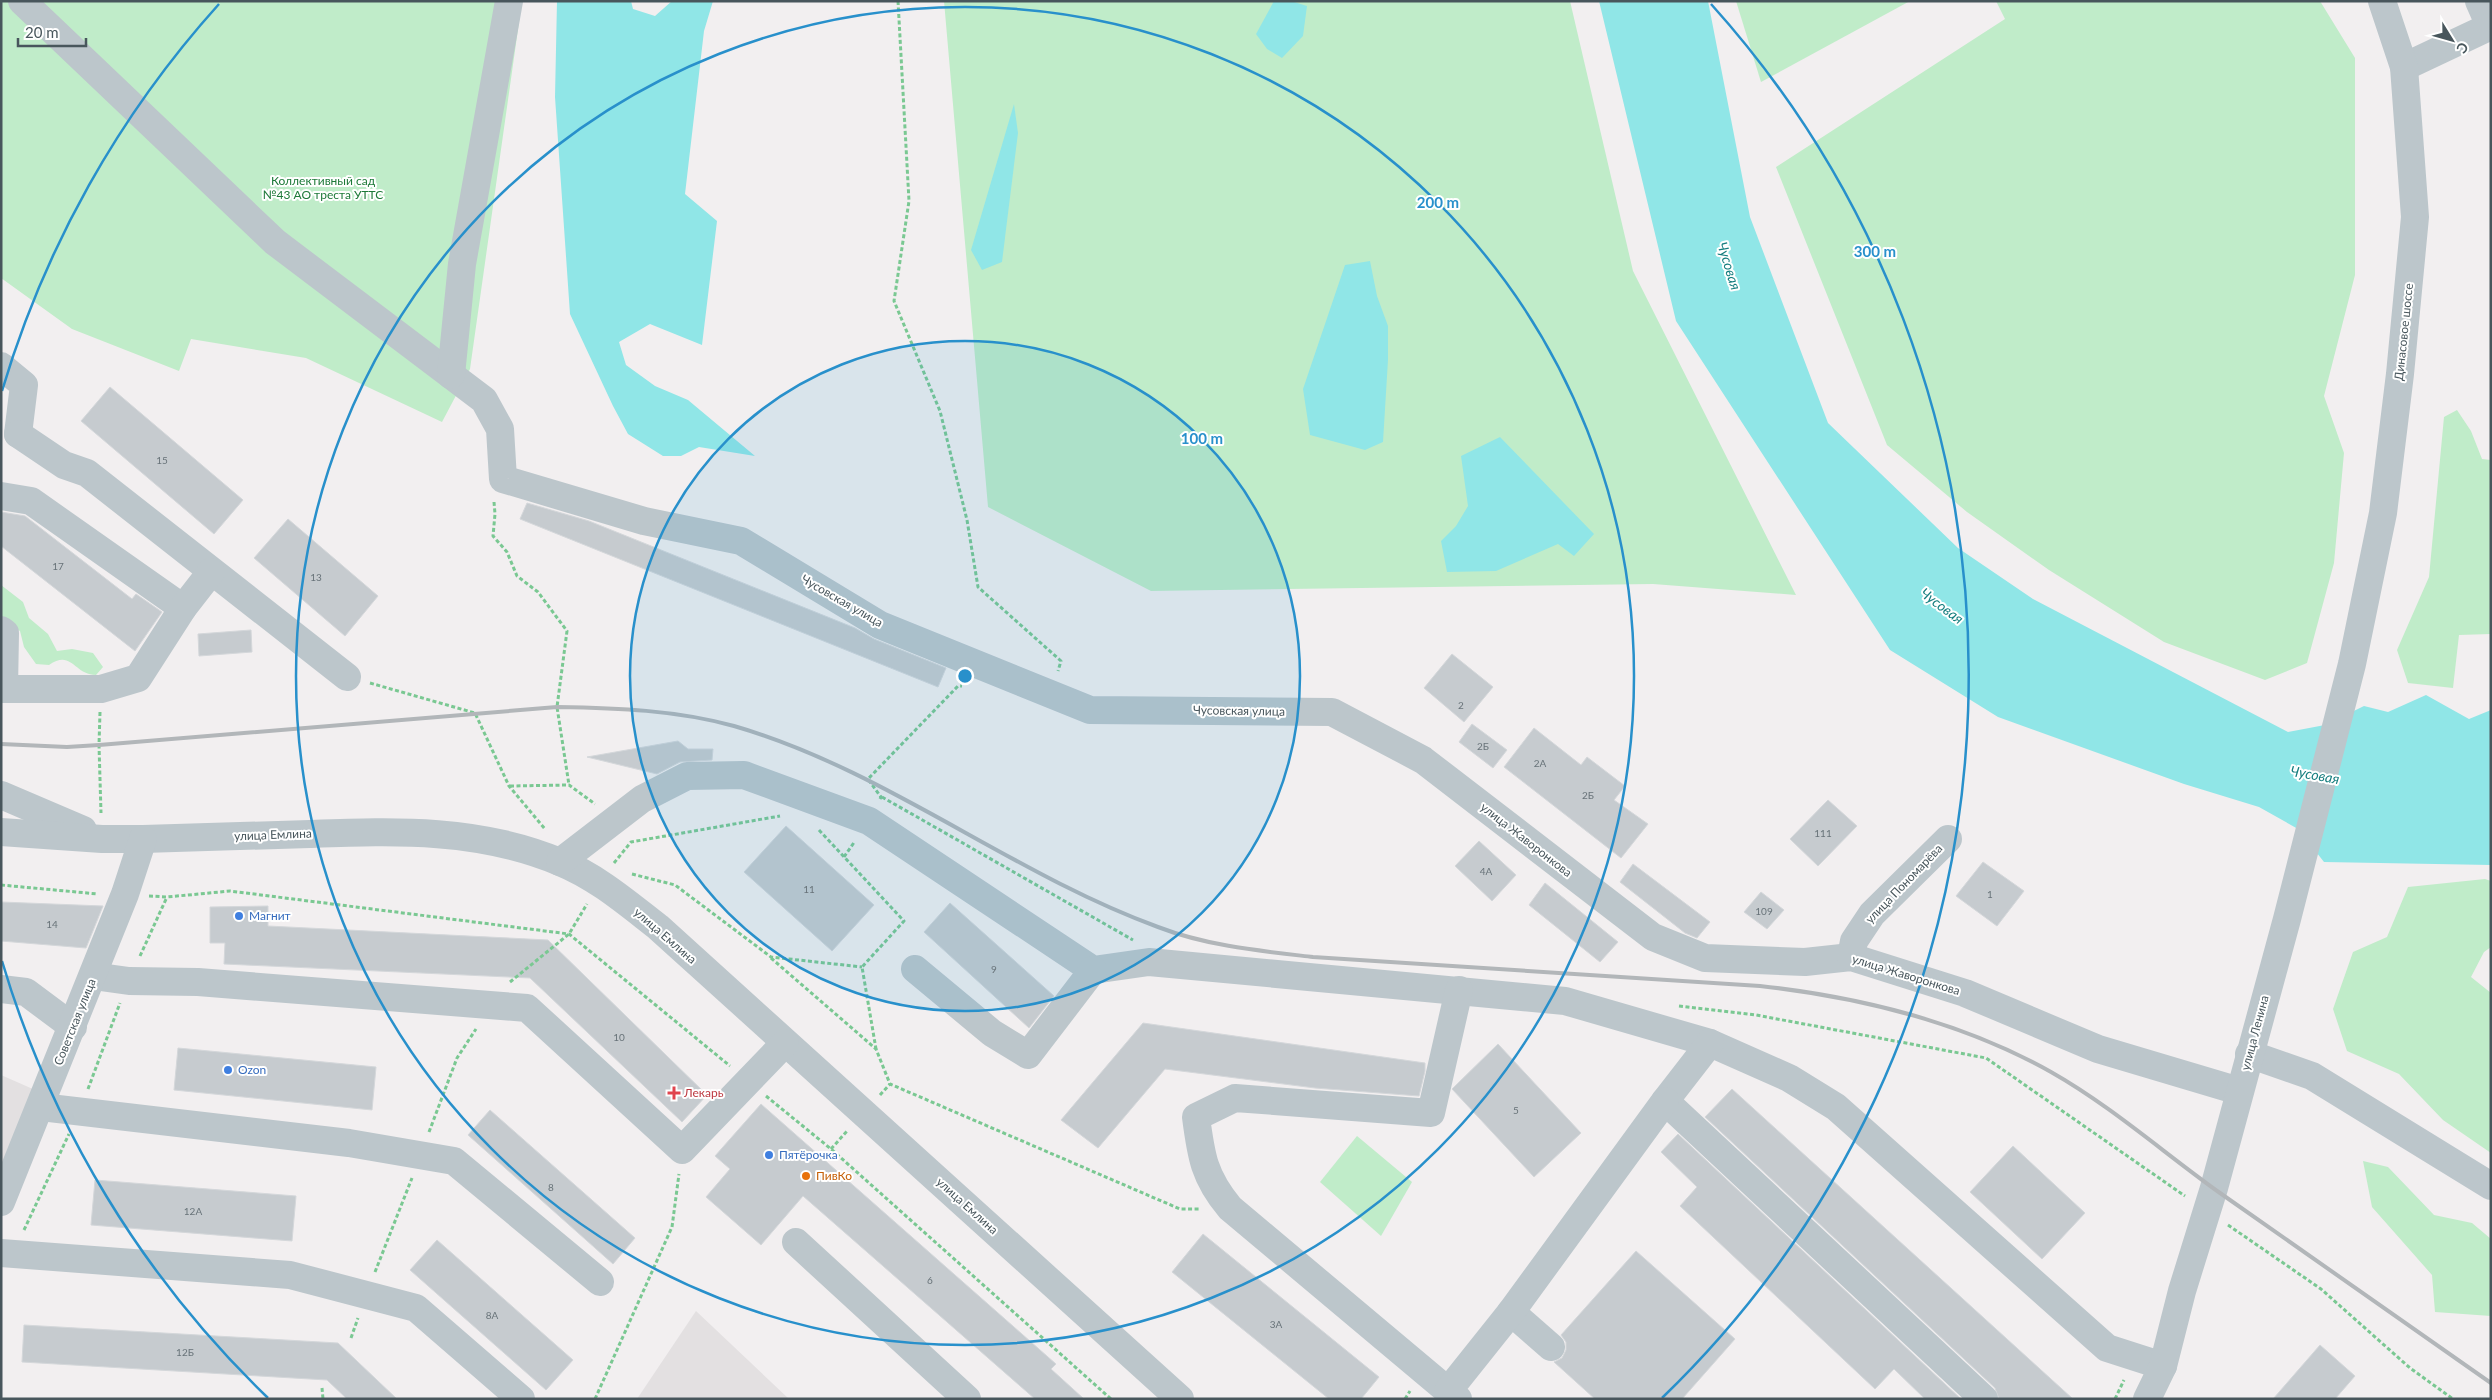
<svg xmlns="http://www.w3.org/2000/svg" width="2492" height="1400" viewBox="0 0 2492 1400" font-family="Lato,sans-serif">
<style>
.education{fill:#e3e0e1}
.green{fill:#c0ecc9}
.water{fill:#90e6e7}
.building{fill:#c6cbcf;stroke:#d4d7da}
.lines{fill:none;stroke-linecap:round;stroke-linejoin:round}
.path{stroke:#7ac892;stroke-width:3;stroke-dasharray:4 2.5;stroke-linecap:butt}
.minor{stroke:#bcc6cb;stroke-width:28}
.rail{stroke:#b2b6b9;stroke-width:4}
.ring{fill:none;stroke:#2890cb;stroke-width:2.5}
.shop-dot{fill:#3f7fe0;stroke:#fff;stroke-width:2}
.health-dot{fill:#e0444e;stroke:#fff;stroke-width:2}
.food-dot{fill:#e8710a;stroke:#fff;stroke-width:2}
.labels{text-anchor:middle;stroke-width:4;stroke-linejoin:round;paint-order:stroke}
.number-label{font-size:10px;fill:#687379}
.park-label{font-size:12px;fill:#1d7938;stroke:#fff}
.street-label{font-size:12px;fill:#48565c;stroke:#fff}
.shop-label{font-size:12px;fill:#366cbe;stroke:#fff;text-anchor:start}
.health-label{font-size:12px;fill:#be3a42;stroke:#fff;text-anchor:start}
.food-label{font-size:12px;fill:#c56008;stroke:#fff;text-anchor:start}
.water-label{font-size:14px;font-style:italic;fill:#147d7e;stroke:#fff}
.centre{fill:#2890cb;stroke:#fff;stroke-width:2.5}
.ring-label{font-size:15px;text-anchor:middle;font-weight:bold;fill:#2890cb;stroke:#fff;stroke-width:4;stroke-linejoin:round;paint-order:stroke}
</style>
<rect width="100%" height="100%" fill="#f2eff0"/>
<g class="education">
<path d="M 1,1075 L 42,1093 L 1,1171 Z"/>
<path d="M 696,1311 L 789,1399 L 637,1399 Z"/>
</g>
<g class="green">
<path d="M 1,1 L 509,1 L 520,15 L 470,369 L 442,422 L 306,358 L 191,339 L 179,371 L 72,329 L 1,278 Z"/>
<path d="M 944,1 L 1570,1 L 1633,271 L 1796,595 L 1653,584 L 1151,591 L 988,507 Z"/>
<path d="M 1736,1 L 1910,1 L 1761,82 Z"/>
<path d="M 1996,1 L 2320,1 L 2355,58 L 2355,275 L 2324,396 L 2344,453 L 2334,563 L 2307,663 L 2265,680 L 2164,642 L 2049,570 L 1967,512 L 1887,445 L 1776,167 L 2005,19 Z"/>
<path d="M 2457,410 L 2471,431 L 2482,459 L 2491,460 L 2491,634 L 2459,635 L 2453,688 L 2408,683 L 2397,650 L 2429,577 L 2444,417 Z"/>
<path d="M 1,585 L 23,602 L 29,618 L 48,634 L 57,651 L 72,649 L 93,653 L 103,667 L 96,675 C 74,675 72,649 49,665 L 36,664 L 24,647 L 20,631 L 1,617 Z"/>
<path d="M 2485,879 L 2491,881 L 2491,947 L 2484,952 L 2471,977 L 2491,993 L 2491,1153 L 2443,1120 L 2399,1074 L 2347,1051 L 2333,1009 L 2353,952 L 2387,937 L 2408,887 Z"/>
<path d="M 1357,1136 L 1412,1182 L 1381,1236 L 1320,1182 Z"/>
<path d="M 2363,1161 L 2388,1167 L 2434,1215 L 2472,1223 L 2491,1239 L 2491,1316 L 2435,1312 L 2432,1275 L 2372,1207 Z"/>
</g>
<g class="water">
<path d="M 557,1 L 631,1 L 633,9 L 655,16 L 672,1 L 713,1 L 704,31 L 685,194 L 717,221 L 702,345 L 650,324 L 619,342 L 626,365 L 655,386 L 688,400 L 755,456 L 699,447 L 681,456 L 663,456 L 628,434 L 613,406 L 570,314 L 555,97 Z"/>
<path d="M 1274,1 L 1291,1 L 1307,6 L 1303,36 L 1282,58 L 1267,49 L 1256,34 Z"/>
<path d="M 1599,1 L 1708,1 L 1750,217 L 1828,423 L 1958,548 L 2033,599 L 2288,732 L 2325,725 L 2364,706 L 2388,712 L 2426,695 L 2469,719 L 2491,710 L 2491,865 L 2324,862 L 2298,829 L 2259,807 L 2184,784 L 1998,717 L 1890,650 L 1676,321 Z"/>
<path d="M 1014,104 L 1018,133 L 1002,262 L 982,270 L 971,250 Z"/>
<path d="M 1370,261 L 1377,296 L 1388,326 L 1388,360 L 1383,442 L 1365,450 L 1310,435 L 1303,389 L 1345,265 Z"/>
<path d="M 1500,437 L 1594,534 L 1574,556 L 1558,544 L 1496,571 L 1447,572 L 1441,541 L 1456,526 L 1468,506 L 1461,456 Z"/>
</g>
<g class="building">
<path d="M 110,387 L 243,500 L 214,534 L 81,421 Z"/>
<path d="M 527,503 L 589,521 L 855,628 L 874,639 L 946,668 L 938,687 L 520,519 Z"/>
<path d="M 1,512 L 25,516 L 132,599 L 136,594 L 162,612 L 135,651 L 1,546 Z"/>
<path d="M 288,519 L 378,596 L 345,636 L 254,558 Z"/>
<path d="M 251,630 L 252,652 L 199,656 L 198,634 Z"/>
<path d="M 1452,654 L 1493,687 L 1464,722 L 1424,688 Z"/>
<path d="M 1472,724 L 1507,750 L 1493,768 L 1459,742 Z"/>
<path d="M 1534,728 L 1581,765 L 1587,757 L 1625,786 L 1614,800 L 1648,824 L 1621,858 L 1504,767 Z"/>
<path d="M 678,741 L 688,749 L 713,749 L 712,760 L 680,762 L 657,774 L 587,757 Z"/>
<path d="M 1828,800 L 1857,826 L 1818,866 L 1790,839 Z"/>
<path d="M 786,826 L 874,905 L 832,951 L 744,872 Z"/>
<path d="M 1479,841 L 1516,875 L 1492,901 L 1455,866 Z"/>
<path d="M 1983,862 L 2024,891 L 1997,926 L 1956,896 Z"/>
<path d="M 1633,864 L 1710,922 L 1697,938 L 1685,933 L 1620,882 Z"/>
<path d="M 1545,883 L 1618,942 L 1600,962 L 1529,905 Z"/>
<path d="M 1761,892 L 1784,910 L 1767,929 L 1744,912 Z"/>
<path d="M 1,902 L 103,906 L 86,948 L 1,941 Z"/>
<path d="M 950,903 L 1054,996 L 1029,1028 L 924,932 Z"/>
<path d="M 268,906 L 268,926 L 548,940 L 707,1095 L 682,1122 L 530,978 L 224,964 L 225,943 L 210,943 L 210,907 Z"/>
<path d="M 1143,1023 L 1425,1063 L 1425,1071 L 1419,1096 L 1315,1088 L 1165,1069 L 1098,1148 L 1061,1120 Z"/>
<path d="M 1498,1044 L 1581,1133 L 1534,1177 L 1452,1089 Z"/>
<path d="M 178,1048 L 376,1067 L 372,1110 L 174,1090 Z"/>
<path d="M 1732,1089 L 2073,1399 L 1999,1399 L 1995,1388 L 1705,1117 Z"/>
<path d="M 761,1104 L 1056,1364 L 1051,1369 L 1084,1399 L 1035,1399 L 803,1196 L 761,1245 L 706,1197 L 730,1169 L 715,1156 Z"/>
<path d="M 490,1110 L 635,1238 L 613,1264 L 468,1135 Z"/>
<path d="M 1678,1134 L 1961,1399 L 1925,1399 L 1894,1369 L 1875,1389 L 1680,1206 L 1697,1187 L 1661,1152 Z"/>
<path d="M 2013,1146 L 2085,1213 L 2042,1259 L 1970,1192 Z"/>
<path d="M 95,1180 L 296,1196 L 292,1241 L 91,1225 Z"/>
<path d="M 1203,1234 L 1379,1377 L 1361,1399 L 1329,1399 L 1172,1272 Z"/>
<path d="M 437,1240 L 573,1360 L 546,1390 L 410,1270 Z"/>
<path d="M 1636,1251 L 1735,1339 L 1682,1399 L 1595,1399 L 1554,1362 L 1562,1358 L 1566,1350 L 1566,1342 L 1561,1335 Z"/>
<path d="M 24,1325 L 338,1343 L 397,1399 L 347,1399 L 327,1380 L 22,1362 Z"/>
<path d="M 2320,1345 L 2355,1376 L 2335,1399 L 2273,1399 Z"/>
</g>
<g class="lines">
<g class="path">
<path d="M 898,1 L 909,201 L 894,301 L 940,411 L 967,520 L 978,587 L 1061,661 L 1058,671"/>
<path d="M 494,502 L 495,514 L 493,536 L 507,552 L 517,576 L 538,592 L 567,631 L 557,707 L 569,785"/>
<path d="M 370,683 L 475,713 L 509,786 L 545,829"/>
<path d="M 100,712 L 99,745 L 101,813"/>
<path d="M 510,786 L 569,785 L 595,804"/>
<path d="M 882,797 L 1133,940"/>
<path d="M 880,799 L 881,797 L 868,779 L 958,686 L 962,686"/>
<path d="M 819,830 L 904,921 L 862,967 L 876,1049"/>
<path d="M 844,857 L 855,841"/>
<path d="M 614,863 L 631,842 L 780,816"/>
<path d="M 632,874 L 675,885 L 771,957 L 862,967"/>
<path d="M 1,885 L 98,894"/>
<path d="M 149,896 L 167,897 L 230,891 L 569,934 L 730,1066"/>
<path d="M 140,956 L 167,897"/>
<path d="M 771,958 L 876,1049 L 890,1084 L 1180,1209 L 1199,1209"/>
<path d="M 510,982 L 569,934 L 587,904"/>
<path d="M 1679,1006 L 1756,1015 L 1986,1058 L 2185,1196"/>
<path d="M 88,1089 L 120,1003"/>
<path d="M 880,1095 L 890,1084"/>
<path d="M 766,1096 L 831,1149 L 1111,1399"/>
<path d="M 429,1132 L 457,1058 L 476,1029"/>
<path d="M 831,1149 L 847,1131"/>
<path d="M 2228,1225 L 2321,1289 L 2410,1368 L 2453,1399"/>
<path d="M 24,1230 L 69,1134"/>
<path d="M 375,1272 L 412,1178"/>
<path d="M 351,1338 L 358,1318"/>
<path d="M 322,1388 L 323,1399"/>
<path d="M 595,1399 L 672,1227 L 679,1174"/>
<path d="M 1405,1399 L 1410,1391"/>
<path d="M 2115,1399 L 2124,1380"/>
</g>
<g class="minor">
<path d="M 22,1 L 275,242 L 484,400 L 500,429 L 503,479 L 644,521 L 741,541 L 880,625 L 1090,710 L 1332,712 L 1423,760 L 1653,937 L 1705,958 L 1805,962 L 1851,957 L 1965,993 L 2098,1049 L 2239,1091"/>
<path d="M 2479,1 L 2490,26"/>
<path d="M 2404,67 L 2491,26"/>
<path d="M 1,366 L 24,385 L 18,434"/>
<path d="M 451,375 L 462,264 L 509,1"/>
<path d="M 18,434 L 64,465 L 87,473 L 347,677"/>
<path d="M 1,496 L 31,501 L 183,608"/>
<path d="M 1,630 L 5,633 L 4,689"/>
<path d="M 1,689 L 101,689 L 138,678 L 183,608 L 211,572"/>
<path d="M 1,795 L 83,830"/>
<path d="M 1,832 L 102,839 L 143,839 C 199,837 255,836 310,834 C 397,831 479,828 560,862 C 597,877 627,903 658,927 L 1180,1399"/>
<path d="M 560,862 L 642,799 L 687,776 L 744,775 L 869,821 L 1093,970 L 1149,962 L 1565,1001 L 1710,1043 L 1789,1078 L 1836,1107 L 2107,1348 L 2163,1366"/>
<path d="M 1851,957 L 1854,941 L 1872,914 L 1948,839"/>
<path d="M 915,969 L 992,1033 L 1028,1055 L 1093,970"/>
<path d="M 93,976 L 129,981 L 198,982 L 527,1008 L 682,1150 L 785,1043"/>
<path d="M 1,989 L 26,992 L 73,1027"/>
<path d="M 1710,1043 L 1665,1101 L 1984,1399"/>
<path d="M 2249,1054 L 2312,1076 L 2491,1186"/>
<path d="M 41,1107 L 349,1143 L 454,1161 L 600,1282"/>
<path d="M 1,1202 L 125,894 L 143,839"/>
<path d="M 796,1242 L 967,1399"/>
<path d="M 1,1253 L 290,1275 L 416,1308 L 521,1399"/>
<path d="M 1511,1312 L 1551,1347"/>
<path d="M 1448,1391 L 1230,1208 C 1204,1177 1201,1156 1196,1117 L 1235,1098 L 1431,1113 L 1459,990"/>
<path d="M 1458,1399 L 1448,1391 L 1511,1312 L 1665,1101"/>
<path d="M 2147,1399 L 2163,1366 L 2182,1291 L 2214,1188 L 2287,919 L 2352,664 L 2383,513 L 2400,374 L 2415,217 L 2404,67 L 2382,1"/>
</g>
<path class="rail" d="M 1,744 L 67,747 L 99,745 L 557,707 C 617,708 676,710 734,726 C 886,770 1010,873 1158,927 C 1207,946 1261,951 1313,957 L 1760,986 C 1860,997 1962,1022 2051,1072 C 2111,1106 2164,1153 2220,1193 C 2310,1256 2400,1320 2491,1383"/>
</g>
<circle cx="965" cy="676" r="335" fill="#2890cb" fill-opacity=".12"/>
<g class="ring">
<circle cx="965" cy="676" r="335"/>
<circle cx="965" cy="676" r="669"/>
<path d="M268 1398A1004 1004 0 0 1 2 961M2 391A1004 1004 0 0 1 219 4M1711 4A1004 1004 0 0 1 1662 1398"/>
</g>
<g class="shop-dot">
<circle cx="239" cy="916" r="5"/>
<circle cx="228" cy="1070" r="5"/>
<circle cx="769" cy="1155" r="5"/>
</g>
<path class="health-dot" d="M671.5 1085.5h5v5h5v5h-5v5h-5v-5h-5v-5h5z"/>
<circle class="food-dot" cx="806" cy="1176" r="5"/>
<g class="labels">
<g class="number-label">
<text x="162" y="464">15</text>
<text x="58" y="570">17</text>
<text x="316" y="581">13</text>
<text x="1461" y="709">2</text>
<text x="1483" y="750">2Б</text>
<text x="1540" y="767">2А</text>
<text x="1588" y="799">2Б</text>
<text x="1823" y="837">111</text>
<text x="1486" y="875">4А</text>
<text x="809" y="893">11</text>
<text x="1990" y="898">1</text>
<text x="1764" y="915">109</text>
<text x="52" y="928">14</text>
<text x="994" y="973">9</text>
<text x="619" y="1041">10</text>
<text x="1516" y="1114">5</text>
<text x="551" y="1191">8</text>
<text x="193" y="1215">12А</text>
<text x="930" y="1284">6</text>
<text x="492" y="1319">8А</text>
<text x="1276" y="1328">3А</text>
<text x="185" y="1356">12Б</text>
</g>
<g class="park-label">
<text x="323" y="185">Коллективный сад<tspan x="323" dy="14">№43 АО треста УТТС</tspan></text>
</g>
<g class="street-label">
<text transform="translate(2404 332) rotate(-84)" y="4">Динасовое шоссе</text>
<text transform="translate(842 601) rotate(30)" y="4">Чусовская улица</text>
<text transform="translate(1239 711) rotate(1)" y="4">Чусовская улица</text>
<text transform="translate(273 835) rotate(-2)" y="4">улица Емлина</text>
<text transform="translate(1526 840) rotate(38)" y="4">улица Жаворонкова</text>
<text transform="translate(1904 884) rotate(-46)" y="4">улица Пономарёва</text>
<text transform="translate(665 936) rotate(41)" y="4">улица Емлина</text>
<text transform="translate(1906 975) rotate(17)" y="4">улица Жаворонкова</text>
<text transform="translate(75 1022) rotate(-68)" y="4">Советская улица</text>
<text transform="translate(2255 1033) rotate(-75)" y="4">улица Ленина</text>
<text transform="translate(967 1206) rotate(42)" y="4">улица Емлина</text>
</g>
<g class="shop-label">
<text x="249" y="920">Магнит</text>
<text x="238" y="1074">Ozon</text>
<text x="779" y="1159">Пятёрочка</text>
</g>
<g class="health-label">
<text x="684" y="1097">Лекарь</text>
</g>
<g class="food-label">
<text x="816" y="1180">ПивКо</text>
</g>
<g class="water-label">
<text transform="translate(1729 266) rotate(73)" y="5">Чусовая</text>
<text transform="translate(1942 606) rotate(37)" y="5">Чусовая</text>
<text transform="translate(2315 775) rotate(10)" y="5">Чусовая</text>
</g>
</g>
<circle cx="965" cy="676" r="8" class="centre"/>
<g class="ring-label">
<text x="1438" y="208">200 m</text>
<text x="1875" y="257">300 m</text>
<text x="1202" y="444">100 m</text>
</g>
<rect width="2492" height="1400" fill="none" stroke="#48565c" stroke-width="5"/>
<g transform="translate(2452 40) rotate(127)" stroke="#ffffff" stroke-width="4" paint-order="stroke">
<path d="M0-4L9 19L0 12L-9 19Z" fill="#48565c"/>
<text y="-8" font-size="14" font-weight="bold" text-anchor="middle" fill="#48565c">С</text>
</g>
<path d="M18 38v8h68v-8" fill="none" stroke="#48565c" stroke-width="2.5"/>
<text x="25" y="38" font-size="15" fill="#48565c" stroke="#ffffff" stroke-width="4" paint-order="stroke">20 m</text>
</svg>
